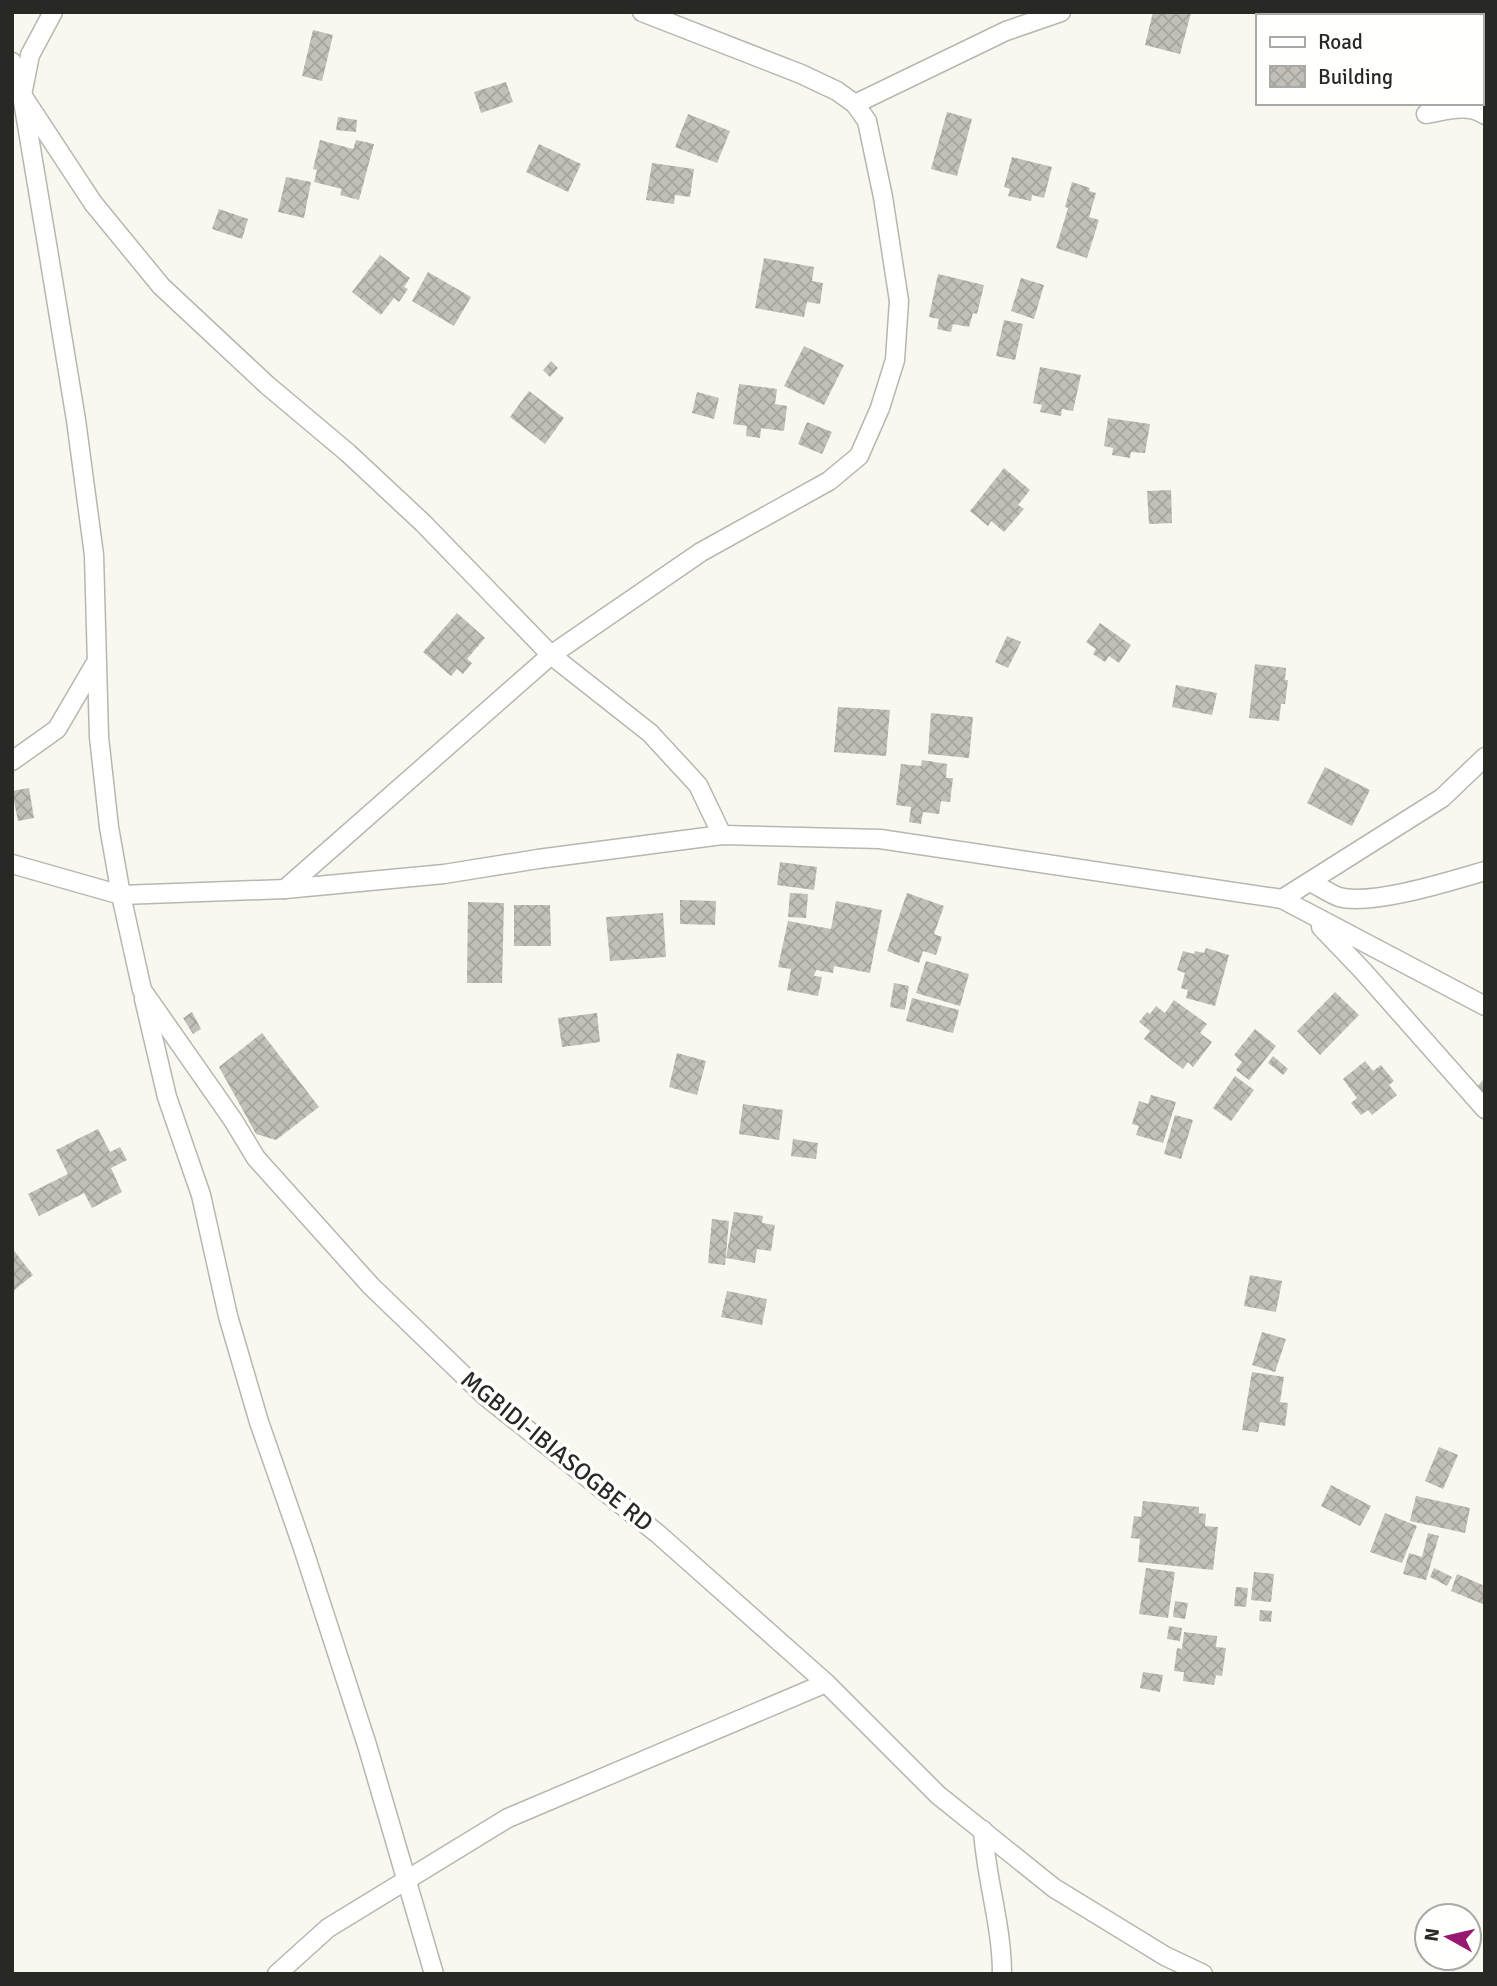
<svg xmlns="http://www.w3.org/2000/svg" width="1497" height="1986" viewBox="0 0 1497 1986" font-family="Signika,sans-serif">
<style>
.building{fill:url(#building-cross-hatch)}
.lines{fill:none;stroke-linecap:round;stroke-linejoin:round}
.minor-casing{stroke:#b7b7b0;stroke-width:21}
.minor{stroke:#fff;stroke-width:18}
.labels{text-anchor:middle;stroke-width:7;stroke-linejoin:round;paint-order:stroke}
.street-label{font-size:24px;fill:#282825;stroke:#fffffe}
</style>
<defs>
<pattern id="building-cross-hatch" width="8" height="8" patternUnits="userSpaceOnUse" patternTransform="scale(1.75)"><rect width="8" height="8" fill="#c2beb8"/><path d="M0 0l8 8M0 8l8-8" fill="none" stroke="#a7a39e"/></pattern>
</defs>
<rect width="100%" height="100%" fill="#f8f7f0"/>
<g class="building">
<path d="M 1153,12 L 1191,13 L 1180,54 L 1145,45 Z"/>
<path d="M 313,30 L 333,35 L 322,81 L 302,76 Z"/>
<path d="M 506,82 L 513,102 L 481,113 L 474,92 Z"/>
<path d="M 947,112 L 972,119 L 957,176 L 931,169 Z"/>
<path d="M 688,114 L 730,131 L 717,163 L 675,147 Z"/>
<path d="M 338,117 L 357,120 L 356,132 L 336,130 Z"/>
<path d="M 320,140 L 353,149 L 356,140 L 374,144 L 359,200 L 340,195 L 342,189 L 314,182 L 317,170 L 313,169 Z"/>
<path d="M 539,144 L 581,164 L 568,192 L 526,172 Z"/>
<path d="M 1012,157 L 1052,167 L 1044,198 L 1032,195 L 1031,201 L 1008,196 L 1010,189 L 1004,187 Z"/>
<path d="M 652,163 L 694,169 L 690,197 L 675,195 L 674,204 L 646,200 Z"/>
<path d="M 286,177 L 311,182 L 304,218 L 278,212 Z"/>
<path d="M 1072,182 L 1090,188 L 1089,191 L 1096,193 L 1089,217 L 1099,220 L 1087,258 L 1056,248 L 1068,208 L 1065,207 Z"/>
<path d="M 219,209 L 248,219 L 242,239 L 212,229 Z"/>
<path d="M 380,255 L 410,278 L 404,287 L 408,289 L 399,302 L 394,298 L 381,315 L 352,292 Z"/>
<path d="M 764,258 L 814,267 L 812,281 L 823,283 L 820,304 L 807,302 L 804,317 L 755,308 Z"/>
<path d="M 428,272 L 471,297 L 454,326 L 412,301 Z"/>
<path d="M 938,274 L 984,285 L 977,314 L 973,313 L 969,327 L 953,324 L 951,332 L 937,329 L 939,319 L 929,317 Z"/>
<path d="M 1021,278 L 1044,285 L 1034,319 L 1011,311 Z"/>
<path d="M 1004,320 L 1023,324 L 1015,360 L 996,356 Z"/>
<path d="M 804,346 L 844,365 L 824,405 L 784,386 Z"/>
<path d="M 551,361 L 558,368 L 550,377 L 543,370 Z"/>
<path d="M 1040,367 L 1081,375 L 1073,411 L 1062,409 L 1061,416 L 1040,412 L 1042,405 L 1033,403 Z"/>
<path d="M 739,384 L 777,389 L 775,404 L 787,406 L 784,431 L 761,428 L 760,438 L 746,436 L 747,426 L 733,424 Z"/>
<path d="M 529,391 L 564,418 L 545,444 L 510,417 Z"/>
<path d="M 697,392 L 719,398 L 714,419 L 692,413 Z"/>
<path d="M 1108,418 L 1150,424 L 1145,453 L 1131,452 L 1130,458 L 1112,455 L 1113,448 L 1104,446 Z"/>
<path d="M 807,422 L 832,432 L 822,454 L 798,444 Z"/>
<path d="M 1004,468 L 1030,490 L 1018,505 L 1024,509 L 1004,532 L 991,521 L 988,526 L 970,511 Z"/>
<path d="M 1171,490 L 1172,523 L 1149,524 L 1147,491 Z"/>
<path d="M 457,613 L 485,638 L 467,659 L 472,663 L 463,674 L 457,669 L 451,676 L 423,652 Z"/>
<path d="M 1100,623 L 1131,645 L 1119,663 L 1109,656 L 1105,662 L 1093,654 L 1096,649 L 1086,642 Z"/>
<path d="M 1007,636 L 1021,642 L 1008,668 L 995,662 Z"/>
<path d="M 1255,664 L 1286,668 L 1285,680 L 1288,680 L 1285,704 L 1281,704 L 1279,721 L 1249,718 Z"/>
<path d="M 1176,685 L 1217,693 L 1212,715 L 1172,707 Z"/>
<path d="M 838,707 L 890,710 L 886,756 L 834,752 Z"/>
<path d="M 931,713 L 973,717 L 969,758 L 928,754 Z"/>
<path d="M 922,760 L 947,764 L 946,778 L 953,778 L 950,802 L 941,801 L 939,814 L 923,812 L 921,824 L 909,822 L 911,807 L 896,805 L 901,764 L 921,766 Z"/>
<path d="M 1325,767 L 1370,790 L 1352,826 L 1307,803 Z"/>
<path d="M 29,788 L 34,818 L 18,821 L 12,791 Z"/>
<path d="M 780,862 L 817,867 L 814,890 L 777,885 Z"/>
<path d="M 790,893 L 808,894 L 806,918 L 788,917 Z"/>
<path d="M 907,893 L 944,906 L 934,934 L 942,937 L 936,955 L 923,951 L 919,963 L 887,951 Z"/>
<path d="M 680,900 L 716,901 L 715,925 L 680,924 Z"/>
<path d="M 836,901 L 882,910 L 870,973 L 834,966 L 833,973 L 816,970 L 814,976 L 822,977 L 818,996 L 787,990 L 791,969 L 778,967 L 788,921 L 831,929 Z"/>
<path d="M 468,902 L 504,903 L 502,983 L 467,983 Z"/>
<path d="M 514,905 L 550,905 L 551,946 L 514,946 Z"/>
<path d="M 663,913 L 666,957 L 610,961 L 606,917 Z"/>
<path d="M 1206,948 L 1229,955 L 1215,1006 L 1186,998 L 1188,990 L 1181,988 L 1185,973 L 1177,970 L 1183,951 L 1194,954 L 1195,951 L 1204,953 Z"/>
<path d="M 926,961 L 969,974 L 960,1006 L 916,993 Z"/>
<path d="M 894,983 L 909,986 L 905,1010 L 890,1007 Z"/>
<path d="M 1335,992 L 1359,1015 L 1320,1055 L 1297,1031 Z"/>
<path d="M 912,998 L 959,1010 L 953,1033 L 906,1021 Z"/>
<path d="M 1174,1000 L 1207,1024 L 1200,1033 L 1212,1042 L 1193,1067 L 1188,1062 L 1183,1069 L 1144,1039 L 1150,1031 L 1139,1022 L 1147,1012 L 1150,1014 L 1156,1006 L 1165,1013 Z"/>
<path d="M 192,1012 L 201,1029 L 193,1034 L 183,1018 Z"/>
<path d="M 597,1013 L 600,1042 L 562,1047 L 558,1018 Z"/>
<path d="M 1255,1029 L 1276,1046 L 1249,1080 L 1236,1070 L 1242,1062 L 1234,1055 Z"/>
<path d="M 262,1033 L 319,1107 L 276,1140 L 256,1134 L 219,1067 Z"/>
<path d="M 677,1053 L 706,1061 L 697,1095 L 669,1087 Z"/>
<path d="M 1273,1056 L 1288,1069 L 1283,1075 L 1268,1063 Z"/>
<path d="M 1365,1061 L 1373,1071 L 1381,1065 L 1394,1081 L 1389,1085 L 1397,1095 L 1372,1115 L 1368,1110 L 1361,1115 L 1351,1103 L 1357,1098 L 1343,1079 Z"/>
<path d="M 1235,1076 L 1254,1090 L 1231,1121 L 1213,1108 Z"/>
<path d="M 1485,1078 L 1485,1093 L 1477,1087 Z"/>
<path d="M 1151,1095 L 1176,1102 L 1163,1143 L 1136,1135 L 1139,1126 L 1132,1124 L 1139,1101 L 1148,1104 Z"/>
<path d="M 743,1104 L 783,1110 L 779,1140 L 739,1134 Z"/>
<path d="M 1175,1115 L 1193,1120 L 1181,1159 L 1164,1154 Z"/>
<path d="M 98,1129 L 110,1152 L 120,1147 L 127,1160 L 111,1168 L 122,1192 L 92,1208 L 84,1193 L 39,1216 L 28,1194 L 68,1174 L 56,1150 Z"/>
<path d="M 793,1139 L 818,1143 L 816,1159 L 791,1156 Z"/>
<path d="M 734,1212 L 763,1216 L 762,1223 L 775,1225 L 771,1251 L 757,1249 L 755,1263 L 726,1258 Z"/>
<path d="M 712,1219 L 729,1221 L 725,1265 L 708,1263 Z"/>
<path d="M 12,1248 L 33,1275 L 12,1292 Z"/>
<path d="M 1250,1275 L 1282,1281 L 1276,1312 L 1244,1306 Z"/>
<path d="M 727,1291 L 767,1299 L 762,1325 L 721,1317 Z"/>
<path d="M 1262,1332 L 1286,1339 L 1275,1372 L 1252,1365 Z"/>
<path d="M 1252,1372 L 1284,1377 L 1280,1402 L 1288,1403 L 1285,1426 L 1260,1422 L 1258,1432 L 1242,1430 Z"/>
<path d="M 1439,1447 L 1458,1455 L 1443,1489 L 1425,1481 Z"/>
<path d="M 1331,1485 L 1371,1506 L 1360,1526 L 1321,1506 Z"/>
<path d="M 1416,1496 L 1470,1508 L 1465,1533 L 1410,1521 Z"/>
<path d="M 1143,1501 L 1199,1507 L 1199,1513 L 1206,1514 L 1205,1526 L 1218,1527 L 1213,1570 L 1138,1562 L 1140,1539 L 1131,1538 L 1134,1516 L 1141,1517 Z"/>
<path d="M 1385,1513 L 1417,1526 L 1402,1563 L 1370,1552 Z"/>
<path d="M 1428,1533 L 1439,1536 L 1426,1580 L 1403,1574 L 1409,1553 L 1422,1557 Z"/>
<path d="M 1146,1568 L 1175,1572 L 1168,1618 L 1139,1614 Z"/>
<path d="M 1434,1568 L 1452,1577 L 1447,1586 L 1430,1577 Z"/>
<path d="M 1254,1572 L 1274,1574 L 1271,1602 L 1251,1600 Z"/>
<path d="M 1457,1574 L 1485,1586 L 1485,1605 L 1451,1591 Z"/>
<path d="M 1236,1587 L 1248,1588 L 1246,1607 L 1234,1606 Z"/>
<path d="M 1175,1601 L 1188,1603 L 1185,1619 L 1173,1617 Z"/>
<path d="M 1260,1610 L 1272,1611 L 1271,1622 L 1259,1621 Z"/>
<path d="M 1169,1626 L 1182,1628 L 1180,1641 L 1167,1639 Z"/>
<path d="M 1184,1632 L 1217,1636 L 1216,1647 L 1226,1648 L 1222,1676 L 1216,1675 L 1214,1685 L 1183,1681 L 1184,1672 L 1174,1671 L 1177,1648 L 1182,1649 Z"/>
<path d="M 1143,1672 L 1163,1675 L 1160,1692 L 1140,1688 Z"/>
</g>
<g class="lines">
<g class="minor-casing">
<g id="minor">
<path d="M 53,12 L 30,55 L 22,95 L 93,203 L 161,286 L 267,385 L 348,453 L 423,523 L 551,655 L 650,733 L 698,785 L 722,835"/>
<path d="M 12,62 L 22,95 L 49,256 L 76,420 L 94,555 L 99,737 L 109,827 L 121,895 L 285,889 L 444,874 L 538,859 L 722,835 L 880,839 L 1282,899 L 1485,1006"/>
<path d="M 855,104 L 1006,31 L 1061,12"/>
<path d="M 1426,114 C 1445,111 1468,103 1485,115"/>
<path d="M 12,761 L 57,729 L 95,664"/>
<path d="M 12,864 L 121,895 L 142,990 L 233,1120 L 256,1158 L 371,1286 L 484,1395 L 658,1534 L 826,1683 L 938,1795 L 1054,1888 L 1165,1956 L 1203,1974"/>
<path d="M 1310,882 C 1319,886 1330,894 1339,897 C 1372,906 1451,881 1485,871"/>
<path d="M 285,889 L 551,655 L 701,552 L 829,481 L 859,456 L 880,408 L 895,360 L 899,301 L 883,197 L 867,121 L 855,104 L 837,91 L 801,74 L 642,12"/>
<path d="M 1282,899 L 1442,798 L 1485,757"/>
<path d="M 1321,927 L 1363,971 L 1485,1109"/>
<path d="M 144,999 L 167,1097 L 201,1195 L 228,1316 L 259,1422 L 303,1548 L 367,1745 L 434,1974"/>
<path d="M 983,1830 C 986,1879 1002,1925 1002,1974"/>
<path d="M 277,1974 L 328,1928 L 508,1818 L 826,1683"/>
</g>
</g>
<use href="#minor" class="minor"/>
</g>
<g class="labels">
<g class="street-label">
<text transform="translate(557 1451) rotate(39)" y="8">MGBIDI-IBIASOGBE RD</text>
</g>
</g>
<rect width="1497" height="1986" fill="none" stroke="#282825" stroke-width="28"/>
<rect x="1256" y="14" width="228" height="91" fill="#fffffe" stroke="#a9a9a7" stroke-width="2"/>
<rect x="1270" y="37" width="35" height="10" fill="#ffffff" stroke="#a9a9a7" stroke-width="2"/>
<text x="1318" y="49" font-size="21" fill="#282825">Road</text>
<rect x="1270" y="66" width="35" height="21" fill="url(#building-cross-hatch)" stroke="#a9a9a7" stroke-width="2"/>
<text x="1318" y="84" font-size="21" fill="#282825">Building</text>
<g transform="translate(1448 1937) rotate(278)"><circle r="33" fill="#fffffe" stroke="#a9a9a7" stroke-width="2"/>
<path d="M0-5L12 26L0 18L-12 26Z" fill="#961870"/>
<text y="-10" font-size="19" font-weight="bold" text-anchor="middle" fill="#282825">N</text>
</g>
</svg>
